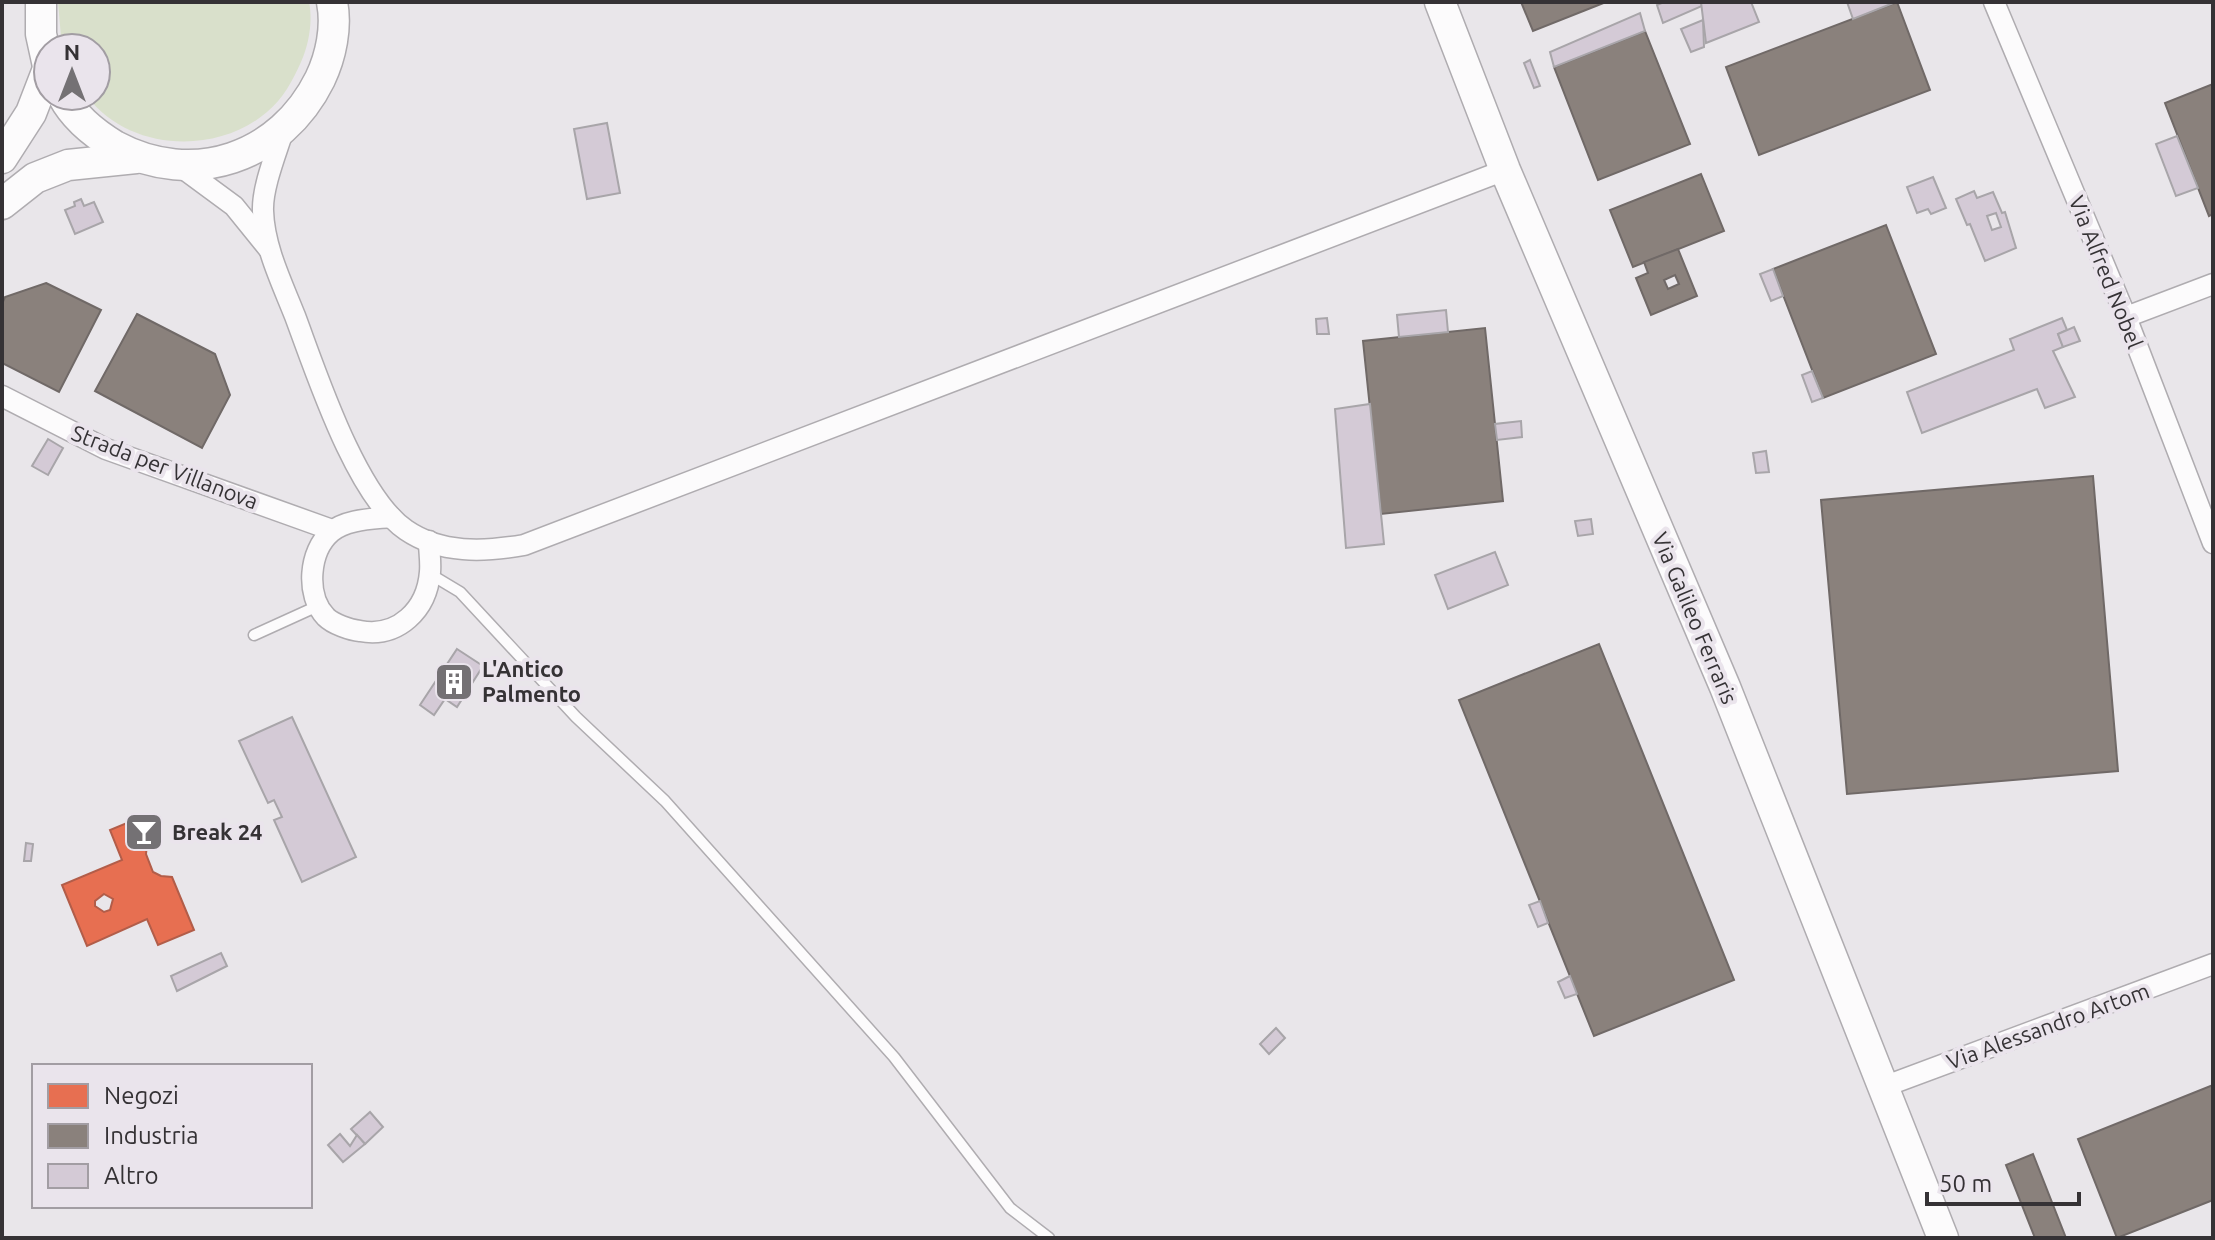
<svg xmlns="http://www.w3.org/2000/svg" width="2215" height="1240" viewBox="0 0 2215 1240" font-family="Ubuntu,sans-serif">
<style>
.green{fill:#d9e0cb}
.shops{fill:#e76f51;stroke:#b25d49;stroke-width:2;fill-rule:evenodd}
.industry{fill:#8a817c;stroke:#706967;stroke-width:2;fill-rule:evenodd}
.building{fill:#d4cad6;stroke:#a8a5a9;stroke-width:2;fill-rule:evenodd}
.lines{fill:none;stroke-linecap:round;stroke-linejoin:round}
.lane-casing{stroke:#afacb0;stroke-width:13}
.street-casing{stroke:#afacb0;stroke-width:23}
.secondary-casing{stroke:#afacb0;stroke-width:33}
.lane{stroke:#fcfbfc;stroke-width:10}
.street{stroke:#fcfbfc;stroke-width:20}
.secondary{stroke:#fcfbfc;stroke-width:30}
.labels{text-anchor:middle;stroke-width:8;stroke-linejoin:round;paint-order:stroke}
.street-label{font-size:22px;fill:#353235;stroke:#eae4ec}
.poi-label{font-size:22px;font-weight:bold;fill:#353235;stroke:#eae4ec;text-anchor:start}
</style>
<rect width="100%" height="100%" fill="#e9e6ea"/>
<path class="green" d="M 58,2 L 309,2 C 313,21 309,44 301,62 C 293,80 283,99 267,112 C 216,156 128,151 87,96 L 96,96 L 96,48 L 62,48 Z"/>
<path class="shops" d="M 146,815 L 154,834 L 147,844 L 146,854 L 153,872 L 161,876 L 172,877 L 194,930 L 158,945 L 147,919 L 87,946 L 62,885 L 122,860 L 110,830 ZM 104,894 L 113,899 L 110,910 L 104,912 L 95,906 L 95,901 Z"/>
<g class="industry">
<path d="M 1521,2 L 1606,2 L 1533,31 Z"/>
<path d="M 1897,2 L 1930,90 L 1759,155 L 1726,67 Z"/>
<path d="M 1645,31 L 1690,144 L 1598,180 L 1554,67 Z"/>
<path d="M 2213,84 L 2213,214 L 2209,216 L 2165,103 Z"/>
<path d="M 1701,174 L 1724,231 L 1633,267 L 1610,210 Z"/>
<path d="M 1886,225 L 1936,354 L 1823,398 L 1773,269 Z"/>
<path d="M 1678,249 L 1697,296 L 1651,315 L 1636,278 L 1648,273 L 1644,262 ZM 1675,275 L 1679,284 L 1668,289 L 1664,280 Z"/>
<path d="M 46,283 L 101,310 L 59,392 L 2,363 L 2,304 L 5,297 Z"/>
<path d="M 137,314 L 215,354 L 230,395 L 202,448 L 95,391 Z"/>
<path d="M 1485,328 L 1503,501 L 1381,514 L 1363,341 Z"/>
<path d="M 2093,476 L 2118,771 L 1847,794 L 1821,500 Z"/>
<path d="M 1599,644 L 1734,980 L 1594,1036 L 1459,700 Z"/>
<path d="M 2213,1085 L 2213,1200 L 2117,1238 L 2078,1139 Z"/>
<path d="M 2033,1154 L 2066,1238 L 2035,1238 L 2006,1165 Z"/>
</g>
<g class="building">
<path d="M 1664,2 L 1701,2 L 1702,6 L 1663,23 L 1657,5 Z"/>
<path d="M 1701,2 L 1751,2 L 1759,22 L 1706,43 Z"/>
<path d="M 1847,2 L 1896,2 L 1853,19 Z"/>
<path d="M 1640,13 L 1645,31 L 1554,67 L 1550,52 Z"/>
<path d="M 1703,20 L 1704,47 L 1691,52 L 1681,29 Z"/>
<path d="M 1530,60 L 1540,86 L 1534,88 L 1524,63 Z"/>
<path d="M 607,123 L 620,193 L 587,199 L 574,129 Z"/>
<path d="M 2177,136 L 2198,188 L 2176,196 L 2156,144 Z"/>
<path d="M 1933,177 L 1946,208 L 1931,214 L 1928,209 L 1917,213 L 1907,187 Z"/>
<path d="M 1974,191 L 1977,198 L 1993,192 L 2002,213 L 2005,212 L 2016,248 L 1985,261 L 1970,224 L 1967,225 L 1956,199 ZM 1996,213 L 2001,227 L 1992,230 L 1987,216 Z"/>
<path d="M 81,199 L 84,206 L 94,202 L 103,222 L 75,234 L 65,210 L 75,206 L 74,202 Z"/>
<path d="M 1773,269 L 1783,296 L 1771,301 L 1760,274 Z"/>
<path d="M 1446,310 L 1448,332 L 1399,337 L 1397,315 Z"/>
<path d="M 1327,318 L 1329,334 L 1317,334 L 1316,319 Z"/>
<path d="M 2062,318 L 2067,330 L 2058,334 L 2063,347 L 2053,351 L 2075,397 L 2045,408 L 2037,389 L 1922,433 L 1907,392 L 2014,350 L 2010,339 Z"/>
<path d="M 2074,327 L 2080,341 L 2063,347 L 2058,334 Z"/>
<path d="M 1812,371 L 1823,398 L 1812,402 L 1802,375 Z"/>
<path d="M 1370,404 L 1384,544 L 1346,548 L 1335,409 Z"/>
<path d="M 1521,421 L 1522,437 L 1497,440 L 1495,424 Z"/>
<path d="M 48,439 L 63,448 L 48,475 L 32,466 Z"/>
<path d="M 1766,451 L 1769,472 L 1756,473 L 1753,453 Z"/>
<path d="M 1591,519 L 1593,534 L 1578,536 L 1575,521 Z"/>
<path d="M 1495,552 L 1508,585 L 1448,609 L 1435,575 Z"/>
<path d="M 457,649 L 483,666 L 457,707 L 445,699 L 434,715 L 420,705 Z"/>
<path d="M 292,717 L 356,857 L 302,882 L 274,820 L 282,817 L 274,800 L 268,803 L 239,741 Z"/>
<path d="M 26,843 L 33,844 L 31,861 L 24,861 Z"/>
<path d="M 1540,901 L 1548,923 L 1538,927 L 1529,905 Z"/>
<path d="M 221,953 L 227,966 L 177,991 L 171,976 Z"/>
<path d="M 1570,976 L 1577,994 L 1565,998 L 1558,982 Z"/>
<path d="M 1276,1028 L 1285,1038 L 1269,1054 L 1260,1044 Z"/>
<path d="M 370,1112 L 383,1127 L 365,1144 L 351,1129 Z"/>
<path d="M 340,1134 L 350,1146 L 357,1135 L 365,1144 L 343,1162 L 328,1145 Z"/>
</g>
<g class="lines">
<g class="lane-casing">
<g id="lane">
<path d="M 430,574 L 460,592 L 576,717 L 665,801 L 894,1057 L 1010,1208 L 1049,1238"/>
<path d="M 254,635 L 320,605"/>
</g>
</g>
<g class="street-casing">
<g id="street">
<path d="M 1994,2 L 2126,317 L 2213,543"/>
<path d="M 284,128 C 277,151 262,187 263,211 C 264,247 282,283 295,316 C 316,372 356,496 406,530 C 441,554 484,552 524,545 L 1505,170"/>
<path d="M 177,164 L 234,206 L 268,248"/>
<path d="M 2126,317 L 2213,284"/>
<path d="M 2,396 L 106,449 L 332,530"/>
<path d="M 391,517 C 373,519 346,519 331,532 C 309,551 305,595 326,617 C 333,624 350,630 360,631 C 398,638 427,610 430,572 C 431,562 429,551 429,541"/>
<path d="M 1883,1087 L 2213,964"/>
</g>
</g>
<g class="secondary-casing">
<g id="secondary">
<path d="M 41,2 L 41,34 L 48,66"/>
<path d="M 1440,2 L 1505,170 L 1725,687 L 1943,1238"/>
<path d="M 63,96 C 74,117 95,134 115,146 C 193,188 281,158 320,79 C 331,56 337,27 332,2"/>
<path d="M 2,158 L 31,113 L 48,69"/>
<path d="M 2,204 L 35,178 L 68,165 L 136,158"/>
</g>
</g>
<use href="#lane" class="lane"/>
<use href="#street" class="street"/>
<use href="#secondary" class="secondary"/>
</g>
<defs>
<g id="building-square" transform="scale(2)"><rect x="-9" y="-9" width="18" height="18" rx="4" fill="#747174" stroke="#eae4ec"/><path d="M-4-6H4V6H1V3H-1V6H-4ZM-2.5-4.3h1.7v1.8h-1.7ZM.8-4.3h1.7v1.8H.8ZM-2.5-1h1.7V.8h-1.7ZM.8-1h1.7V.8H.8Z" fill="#fff"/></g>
<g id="bar-square" transform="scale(2)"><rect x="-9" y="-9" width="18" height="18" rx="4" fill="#747174" stroke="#eae4ec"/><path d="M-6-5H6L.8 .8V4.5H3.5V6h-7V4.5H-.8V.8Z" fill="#fff"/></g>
</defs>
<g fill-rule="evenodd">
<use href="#building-square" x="454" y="682"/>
<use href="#bar-square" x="144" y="832"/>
</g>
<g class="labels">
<g class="street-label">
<text transform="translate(2106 272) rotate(68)" y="8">Via Alfred Nobel</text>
<text transform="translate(165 467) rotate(21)" y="8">Strada per Villanova</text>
<text transform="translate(1695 618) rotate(67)" y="8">Via Galileo Ferraris</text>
<text transform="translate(2048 1026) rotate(-20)" y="8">Via Alessandro Artom</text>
</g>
<g class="poi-label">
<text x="482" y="677">L'Antico<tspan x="482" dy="25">Palmento</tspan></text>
<text x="172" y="840">Break 24</text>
</g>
</g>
<rect width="2215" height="1240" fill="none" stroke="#353235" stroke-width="8"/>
<rect x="32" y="1064" width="280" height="144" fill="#eae4ec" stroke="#a29da3" stroke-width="2"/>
<rect x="48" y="1084" width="40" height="24" fill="#e76f51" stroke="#a29da3" stroke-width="2"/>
<text x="104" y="1104" font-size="24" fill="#353235">Negozi</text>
<rect x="48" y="1124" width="40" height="24" fill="#8a817c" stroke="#a29da3" stroke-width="2"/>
<text x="104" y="1144" font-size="24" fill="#353235">Industria</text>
<rect x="48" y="1164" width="40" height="24" fill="#d4cad6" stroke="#a29da3" stroke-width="2"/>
<text x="104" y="1184" font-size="24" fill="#353235">Altro</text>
<g transform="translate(72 72)"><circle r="38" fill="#eae4ec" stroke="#a29da3" stroke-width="2"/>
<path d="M0-6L14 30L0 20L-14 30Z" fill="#747174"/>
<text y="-12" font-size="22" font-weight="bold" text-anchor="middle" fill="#353235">N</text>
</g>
<path d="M1927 1192v12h152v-12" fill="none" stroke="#353235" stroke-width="4"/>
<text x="1939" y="1192" font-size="24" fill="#353235" stroke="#eae4ec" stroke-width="6" paint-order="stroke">50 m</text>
</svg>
